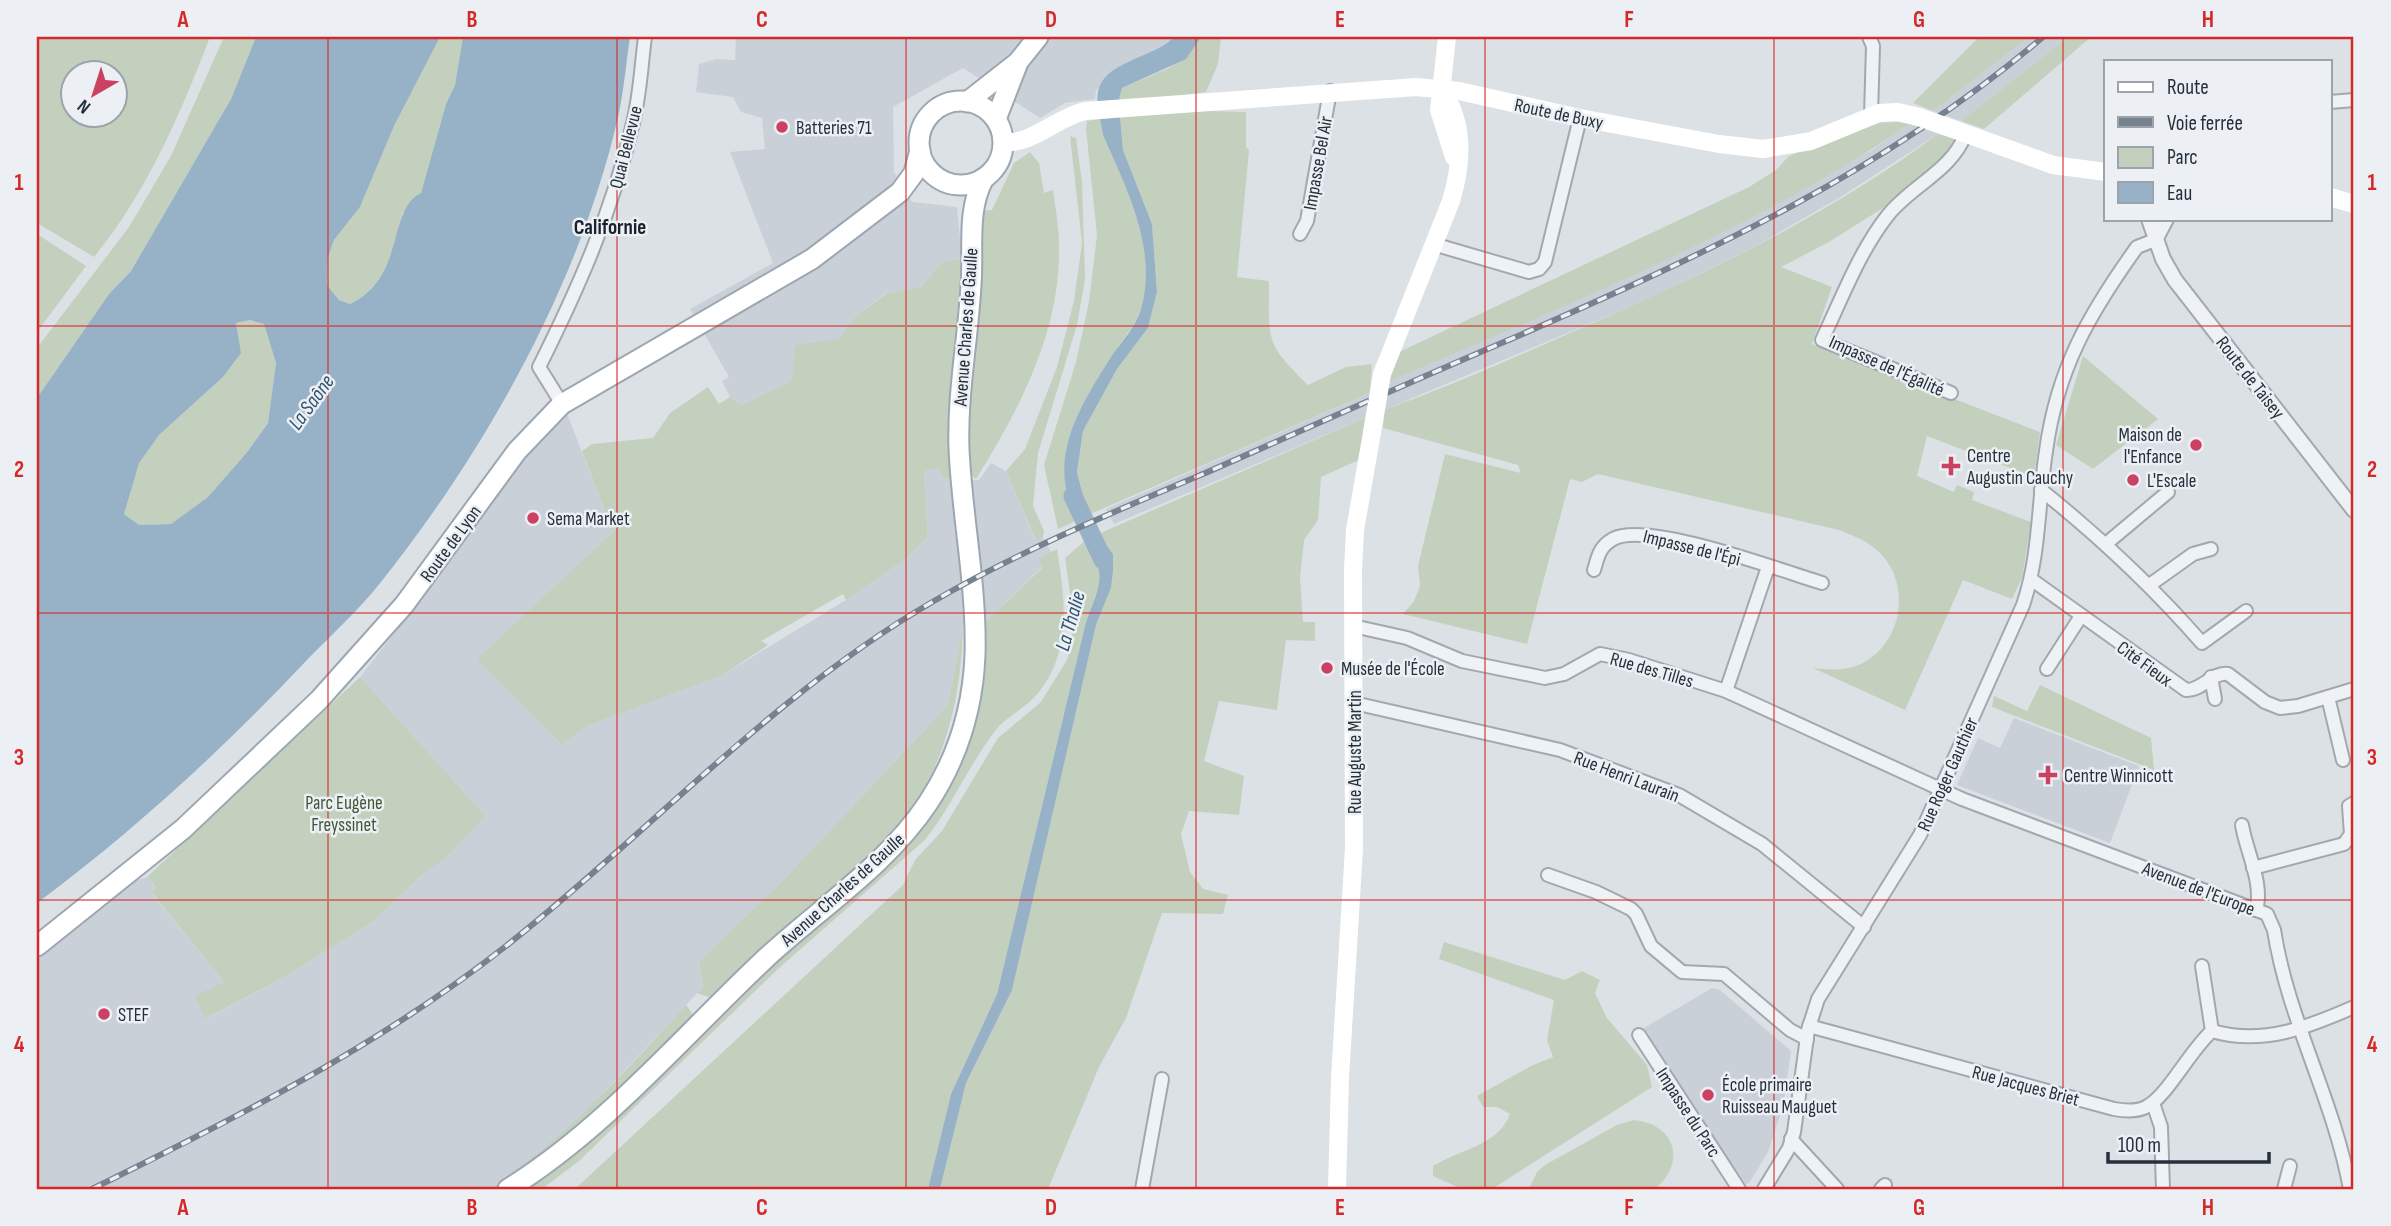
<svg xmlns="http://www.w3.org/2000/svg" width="2391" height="1226" viewBox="0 0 2391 1226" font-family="'Sofia Sans Condensed',sans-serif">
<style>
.built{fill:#cad0d8}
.green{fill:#c4d0be;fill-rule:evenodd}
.water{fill:#97b2c7;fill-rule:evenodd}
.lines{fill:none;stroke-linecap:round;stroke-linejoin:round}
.river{stroke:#97b2c7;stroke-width:19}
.minor-casing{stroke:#a2a8b0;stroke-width:16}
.tertiary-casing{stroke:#a2a8b0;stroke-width:18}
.primary-casing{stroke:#9ca7b2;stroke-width:23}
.minor{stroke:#eff2f5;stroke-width:12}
.tertiary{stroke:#eff2f5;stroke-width:14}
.secondary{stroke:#fff;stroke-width:18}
.primary{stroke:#fff;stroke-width:19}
.rail-casing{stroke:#768290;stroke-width:6}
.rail{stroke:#ecf0f4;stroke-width:3.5;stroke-dasharray:10;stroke-linecap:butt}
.secondary-bridge{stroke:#fff;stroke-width:18}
.grid{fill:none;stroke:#d62828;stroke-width:2;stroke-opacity:0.55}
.poi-dot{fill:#cc4162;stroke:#ecf0f4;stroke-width:2.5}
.labels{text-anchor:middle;stroke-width:5;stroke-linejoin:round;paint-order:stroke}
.street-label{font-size:19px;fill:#26303c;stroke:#ecf0f4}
.poi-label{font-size:19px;fill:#26303c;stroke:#ecf0f4;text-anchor:start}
.park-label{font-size:19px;fill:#3e5834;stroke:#ecf0f4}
.neighbourhood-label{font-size:21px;font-weight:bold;fill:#19212d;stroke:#ecf0f4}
.water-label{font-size:21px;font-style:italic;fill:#315370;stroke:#ecf0f4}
.neatline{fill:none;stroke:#d62828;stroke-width:2.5}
.grid-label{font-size:23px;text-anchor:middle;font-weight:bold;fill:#d62828}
</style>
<rect width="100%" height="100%" fill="#dce1e6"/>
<g class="built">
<path d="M 736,37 L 1173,37 L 1168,47 L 1111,72 L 1096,91 L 1095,99 L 1065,103 L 1040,118 L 963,68 L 893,107 L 894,172 L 912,202 L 957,207 L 962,258 L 941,263 L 921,287 L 886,293 L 854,318 L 840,340 L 795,345 L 793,381 L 741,405 L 730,397 L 722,381 L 729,377 L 690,309 L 773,263 L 730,152 L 765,149 L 762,118 L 741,112 L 733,97 L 696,92 L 699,64 L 716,59 L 735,60 Z"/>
<path d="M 2029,37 L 2068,37 L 1961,121 L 1933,111 Z"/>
<path d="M 1910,124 L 1938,134 L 1839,198 L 1752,248 L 1656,296 L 1384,410 L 1388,382 L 1677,254 L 1872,150 Z"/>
<path d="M 1370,393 L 1365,418 L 1114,524 L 1106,509 Z"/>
<path d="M 566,411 L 606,514 L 616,529 L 478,659 L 562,745 L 587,726 L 721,676 L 846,600 L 906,559 L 928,537 L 924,470 L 939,468 L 953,481 L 979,480 L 991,463 L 1006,471 L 1035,539 L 1043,537 L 1051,552 L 1040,558 L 1042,567 L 986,621 L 963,624 L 948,705 L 787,876 L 699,962 L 703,987 L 591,1106 L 531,1161 L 488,1189 L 37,1189 L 37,960 L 137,880 L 147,877 L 156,889 L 152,894 L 224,982 L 197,1000 L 206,1019 L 286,976 L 374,921 L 424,873 L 445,859 L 484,816 L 360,677 L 456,554 L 506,481 Z"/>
<path d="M 2014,718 L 2139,766 L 2110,843 L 1957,785 L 1978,738 L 2000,748 Z"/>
<path d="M 1712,988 L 1720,990 L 1791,1051 L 1783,1106 L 1768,1152 L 1749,1183 L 1746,1184 L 1739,1174 L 1736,1176 L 1644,1028 Z"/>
</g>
<g class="green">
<path d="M 37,37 L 210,37 C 180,115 147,192 94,257 L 37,223 ZM 74,74 L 116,74 L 116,116 L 74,116 Z"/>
<path d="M 224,37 L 256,37 L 231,99 L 131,271 L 109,294 L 37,398 L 37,348 L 129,227 L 171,156 Z"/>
<path d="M 440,37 L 463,37 L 455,85 L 446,104 L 421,193 L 403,213 L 395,247 L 381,278 L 366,296 L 350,304 L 339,300 L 327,285 L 328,256 L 334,240 L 360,207 L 394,126 Z"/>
<path d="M 1173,37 L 1221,37 L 1218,64 L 1206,92 L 1118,104 L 1122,88 L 1169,68 L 1189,55 L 1168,47 Z"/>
<path d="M 1979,37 L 2029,37 L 1933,111 L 1913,103 Z"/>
<path d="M 2068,37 L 2091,37 L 1984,129 L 1961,121 Z"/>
<path d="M 1205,111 L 1246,112 L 1246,147 L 1249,150 L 1237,277 L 1269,281 C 1269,341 1264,342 1308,385 L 1346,367 L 1372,364 L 1370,393 L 1088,515 L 1077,472 L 1083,431 L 1117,369 L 1148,328 L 1157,292 L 1152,224 L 1123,150 L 1120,117 Z"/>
<path d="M 1100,119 L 1103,135 C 1126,188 1158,248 1141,309 C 1136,324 1125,336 1116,350 C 1082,400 1044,459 1078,520 L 1058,529 L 1044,465 L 1076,362 L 1089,302 L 1097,235 L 1086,129 L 1087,121 Z"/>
<path d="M 1898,122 L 1910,124 C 1749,233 1566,305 1388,382 L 1397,353 L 1749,187 L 1776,170 L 1789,156 L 1868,123 Z"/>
<path d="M 1938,134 L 1956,139 L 1955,144 L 1894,201 L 1829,242 L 1781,267 L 1832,287 L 1812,344 L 2040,432 L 2034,477 L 1927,436 L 1917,476 L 1954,492 L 1957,485 L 1974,492 L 1972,500 L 2031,522 L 2022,578 L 2012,599 L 1963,580 L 1905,710 L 1813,668 C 1830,670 1845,671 1861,664 C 1905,642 1913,577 1873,547 C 1863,539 1851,535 1839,530 L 1598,474 L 1582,482 L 1570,479 L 1527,644 L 1403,614 L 1414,601 L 1420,586 L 1418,566 L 1445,454 L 1521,473 L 1518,465 L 1383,428 L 1384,410 C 1447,387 1509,360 1570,333 C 1698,278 1826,217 1938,134 Z"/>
<path d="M 1070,136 L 1076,138 L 1082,182 L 1085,279 L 1077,325 L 1038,453 L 1033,506 L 1044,531 L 1043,537 L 1036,540 L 1006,471 L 1025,449 L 1057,367 L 1074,301 L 1082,243 Z"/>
<path d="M 1030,152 L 1039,163 L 1044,193 L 1053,190 C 1056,212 1060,233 1059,255 C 1058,336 1018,412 976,479 L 971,475 C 965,387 983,299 981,211 L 992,210 L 1014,163 Z"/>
<path d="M 37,234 L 86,266 L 37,332 Z"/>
<path d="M 962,258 L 950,401 L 953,481 L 942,476 L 939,468 L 924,471 L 928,537 L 906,559 L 846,600 L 843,594 L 761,641 L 768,645 L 721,676 L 587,726 L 562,745 L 477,659 L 616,529 L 606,514 L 582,451 L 592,444 L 653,438 L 670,413 L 708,387 L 719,404 L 730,397 L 741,405 L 792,381 L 795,345 L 840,339 L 854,318 L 887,293 L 921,287 L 941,263 Z"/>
<path d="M 250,320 L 264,324 L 276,363 L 268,423 L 248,451 L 208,497 L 171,524 L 139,525 L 124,514 L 138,463 L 159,435 L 223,377 L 240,353 L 236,323 Z"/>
<path d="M 2083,356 L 2158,419 L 2093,469 L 2056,445 Z"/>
<path d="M 1365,418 L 1361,459 L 1321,477 L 1318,520 L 1304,540 L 1300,578 L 1303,622 L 1315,622 L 1315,641 L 1286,640 L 1277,710 L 1219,701 L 1204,761 L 1244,776 L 1239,815 L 1189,811 L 1181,834 L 1190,872 L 1203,889 L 1228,895 L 1223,914 L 1162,913 L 1126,1018 L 1099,1067 L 1048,1189 L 940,1189 L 966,1083 L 1012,989 L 1096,625 L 1111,588 L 1113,554 L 1098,534 Z"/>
<path d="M 1087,539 C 1107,577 1100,584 1086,622 L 997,994 L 951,1094 L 928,1189 L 575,1189 L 903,885 L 915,860 L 942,831 L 998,738 L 1041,702 L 1067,660 L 1072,642 L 1072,607 L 1065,558 Z"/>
<path d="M 1057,549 C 1065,598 1072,651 1039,692 C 1027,708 1006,716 995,731 C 969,765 952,806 925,840 L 779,968 L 579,1161 L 542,1189 L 521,1189 L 766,966 L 898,853 L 977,714 L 984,666 L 986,621 L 1042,568 L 1039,558 Z"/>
<path d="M 963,624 C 962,701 943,774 894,835 L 711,998 L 697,993 L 703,987 L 699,962 L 787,876 L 948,705 Z"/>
<path d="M 360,677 L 485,816 L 445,859 L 424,873 L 374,921 L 286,976 L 205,1019 L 195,996 L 224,982 L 152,893 L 156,888 L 147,877 Z"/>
<path d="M 2040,685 L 2151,738 L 2154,770 L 1992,707 L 1994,696 L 2027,711 Z"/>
<path d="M 1444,942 L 1565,980 L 1582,971 L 1600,980 L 1595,993 L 1607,1018 L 1647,1065 L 1652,1087 L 1492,1189 L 1462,1189 L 1433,1176 L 1433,1166 C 1460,1149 1498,1146 1510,1114 L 1497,1107 L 1483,1107 L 1477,1096 L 1531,1066 L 1553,1057 L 1547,1040 L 1554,1000 L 1439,959 Z"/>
<path d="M 686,1005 L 692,1013 L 692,1020 L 577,1130 L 499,1189 L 488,1189 C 565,1140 624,1072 686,1005 Z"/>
<path d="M 1634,1120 C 1675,1124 1687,1162 1655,1189 L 1529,1189 L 1537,1172 L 1545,1165 L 1617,1125 Z"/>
</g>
<g class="water">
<path d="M 256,37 L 440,37 L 394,126 L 360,207 L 334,240 L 328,257 L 327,285 L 339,300 L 350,304 C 406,278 387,209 421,193 L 446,104 L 455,85 L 463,37 L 630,37 C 626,63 624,91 618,117 C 580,283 486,450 381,582 C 359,610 331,635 306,661 C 223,749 134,831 37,903 L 37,398 L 109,294 L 131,271 L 231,99 ZM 250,320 L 264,324 L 276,363 L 268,423 L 248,451 L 208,497 L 171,524 L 139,525 L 124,514 L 139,463 L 159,435 L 223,377 L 241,353 L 236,323 Z"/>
<path d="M 1184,37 L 1201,37 L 1186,59 L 1122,88 L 1118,104 L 1103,105 L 1103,90 L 1109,82 L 1168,55 Z"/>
<path d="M 1120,117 L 1123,150 L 1152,224 L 1157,292 L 1148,328 L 1117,369 L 1083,431 L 1077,472 L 1088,515 L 1078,520 C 1044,461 1080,405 1113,354 C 1123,340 1136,326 1141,309 C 1158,248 1126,188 1103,135 L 1100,119 Z"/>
<path d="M 1098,534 L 1113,554 L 1113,571 L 1111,588 L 1096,625 L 1012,990 L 966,1083 L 940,1189 L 928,1189 L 951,1094 L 997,994 L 1086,622 C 1100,584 1107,577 1087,539 Z"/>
</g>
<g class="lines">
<g class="river">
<path d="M 1107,101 C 1103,66 1171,67 1185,37"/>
<path d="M 1073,496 L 1103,560"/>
</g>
<g class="minor-casing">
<g id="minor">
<path d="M 1869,37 L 1873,46 L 1871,115"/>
<path d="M 2330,102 L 2354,100"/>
<path d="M 1300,234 L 1307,221 L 1330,91"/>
<path d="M 1433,244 L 1529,272 L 1539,269 L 1545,262 L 1580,118"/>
<path d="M 1951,393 L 1822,340 C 1842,298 1859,252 1888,215 C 1912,185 1952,171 1966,133"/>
<path d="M 562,404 L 539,367 C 578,289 612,212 632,127 C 640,98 641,67 645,37"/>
<path d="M 2041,490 C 2100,537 2152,586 2202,643 L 2246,611"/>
<path d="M 2107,543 L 2168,492"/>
<path d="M 1594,570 C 1598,557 1599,547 1613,539 C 1646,520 1782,571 1822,583"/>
<path d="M 2032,580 L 2186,690 C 2202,691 2211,672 2228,674 L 2265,702 L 2280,708 L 2298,706 L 2354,689"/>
<path d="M 2151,584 L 2193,554 L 2211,549"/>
<path d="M 1353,626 L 1407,638 L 1462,661 L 1545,678 L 1564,674 L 1600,654 L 1629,660 L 1726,691 L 1962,799 L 2267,914 L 2274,930 C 2288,1020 2334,1100 2350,1189"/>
<path d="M 2047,669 L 2081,616"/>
<path d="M 2211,677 L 2215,699"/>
<path d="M 1726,691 L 1768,567"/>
<path d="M 2328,697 L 2343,760"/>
<path d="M 1354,703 L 1560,750 L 1679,795 L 1762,844 L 1864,927"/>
<path d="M 2242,825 C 2246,851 2264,884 2256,910"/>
<path d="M 2253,868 L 2344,844 L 2351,834 L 2349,806 L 2354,803"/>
<path d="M 1548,875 L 1596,892 L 1631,909 L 1636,914 L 1651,946 L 1682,972 L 1724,974 L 1790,1030 L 1807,1039"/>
<path d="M 2202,966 L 2212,1031"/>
<path d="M 1809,1026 L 2114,1109 C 2125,1111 2136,1112 2146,1107 C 2167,1097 2190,1050 2212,1031 C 2263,1046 2308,1027 2354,1007"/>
<path d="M 1639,1035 L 1739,1189"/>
<path d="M 2153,1103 L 2161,1127 L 2163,1189"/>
<path d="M 1791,1139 L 1837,1189"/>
<path d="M 1142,1189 L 1162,1079"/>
<path d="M 1764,1189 L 1789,1148 L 1794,1132 L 1808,1030 L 1818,999 L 1920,835 L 2023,605 C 2040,555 2038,503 2046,451 C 2057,369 2089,314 2137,247 L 2155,240"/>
<path d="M 1881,1189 L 1885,1185"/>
<path d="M 2284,1189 L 2290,1166"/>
</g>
</g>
<g class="tertiary-casing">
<g id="tertiary">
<path d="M 2149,219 L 2163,259 L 2175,280 L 2354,510"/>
<path d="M 2155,240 L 2166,219"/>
</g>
</g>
<g class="primary-casing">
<g id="primary">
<circle cx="961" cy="143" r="42"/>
<path d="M 967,102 L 1018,62 L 1038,37"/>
<path d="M 996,119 L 1017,65"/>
<path d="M 37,946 L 183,829 L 319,700 L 404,605 L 517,451 L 562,404 L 812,259 L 900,192 L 914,173 L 920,150"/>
<path d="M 508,1189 C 605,1129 683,1036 766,958 C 820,908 887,865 928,803 C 957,759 973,708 975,655 C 977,586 962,517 959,449 C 957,394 968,340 971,285 C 974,249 966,211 984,178"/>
</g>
</g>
<use href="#minor" class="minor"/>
<use href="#tertiary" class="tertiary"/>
<g class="secondary">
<path d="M 1447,37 L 1439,110 L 1454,157"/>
<path d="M 1942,125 L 2053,165 L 2106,172"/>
<path d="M 1003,142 C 1032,145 1057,117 1085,111 L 1416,87 L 1459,91 L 1580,118 L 1719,144 L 1763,149 L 1811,141 L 1879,113 L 1898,112 L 1919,117"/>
<path d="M 2330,197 L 2354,204"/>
<path d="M 1382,374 L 1451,201 C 1463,161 1464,124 1442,89"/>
<path d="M 1337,1189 L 1340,1078 L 1354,848 L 1353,570 L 1355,530 L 1374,421"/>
</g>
<use href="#primary" class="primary"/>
<g class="rail-casing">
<path id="rail" d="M 92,1189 C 236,1118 379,1046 506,946 C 650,832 773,694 934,601 C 1020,551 1111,513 1203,474 C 1308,428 1412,381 1518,336 C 1706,254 1885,171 2043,37"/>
</g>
<use href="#rail" class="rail"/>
<g class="secondary-bridge">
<path d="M 1919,117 L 1942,125"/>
<path d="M 1374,421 L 1382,374"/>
</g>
</g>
<path class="grid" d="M 328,37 L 328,1189M 617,37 L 617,1189M 906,37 L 906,1189M 1196,37 L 1196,1189M 1485,37 L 1485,1189M 1774,37 L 1774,1189M 2063,37 L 2063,1189M 37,326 L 2354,326M 37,613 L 2354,613M 37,900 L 2354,900"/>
<g class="poi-dot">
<circle cx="782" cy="127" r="7"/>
<circle cx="2196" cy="445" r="7"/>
<path d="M1947.5 455.5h7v7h7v7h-7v7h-7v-7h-7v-7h7z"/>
<circle cx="2133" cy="480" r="7"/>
<circle cx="533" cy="518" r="7"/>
<circle cx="1327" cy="668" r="7"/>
<path d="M2044.5 764.5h7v7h7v7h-7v7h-7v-7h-7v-7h7z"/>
<circle cx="104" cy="1014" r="7"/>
<circle cx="1708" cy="1095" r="7"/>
</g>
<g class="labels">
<g class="street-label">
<text transform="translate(1559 113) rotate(12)" y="7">Route de Buxy</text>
<text transform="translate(625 147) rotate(-76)" y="7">Quai Bellevue</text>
<text transform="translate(1317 163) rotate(-80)" y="7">Impasse Bel Air</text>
<text transform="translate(965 327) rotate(-86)" y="7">Avenue Charles de Gaulle</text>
<text transform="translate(1887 365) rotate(24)" y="7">Impasse de l'Égalité</text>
<text transform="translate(2251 377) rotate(52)" y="7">Route de Taisey</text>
<text transform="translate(450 543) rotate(-54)" y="7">Route de Lyon</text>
<text transform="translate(1692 547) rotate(14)" y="7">Impasse de l'Épi</text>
<text transform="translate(2145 663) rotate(36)" y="7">Cité Fieux</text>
<text transform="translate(1652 669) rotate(16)" y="7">Rue des Tilles</text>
<text transform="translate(1354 752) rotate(-90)" y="7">Rue Auguste Martin</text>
<text transform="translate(1947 774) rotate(-66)" y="7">Rue Roger Gauthier</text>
<text transform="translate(1627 776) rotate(21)" y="7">Rue Henri Laurain</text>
<text transform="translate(2199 888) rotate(21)" y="7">Avenue de l'Europe</text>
<text transform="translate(842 889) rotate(-42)" y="7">Avenue Charles de Gaulle</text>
<text transform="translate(2026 1085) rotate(15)" y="7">Rue Jacques Briet</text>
<text transform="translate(1689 1112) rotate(57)" y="7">Impasse du Parc</text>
</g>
<g class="poi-label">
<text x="796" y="134">Batteries 71</text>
<text x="2182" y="441" text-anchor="end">Maison de<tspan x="2182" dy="22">l'Enfance</tspan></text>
<text x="1967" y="462">Centre<tspan x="1967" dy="22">Augustin Cauchy</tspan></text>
<text x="2147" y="487">L'Escale</text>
<text x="547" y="525">Sema Market</text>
<text x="1341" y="675">Musée de l'École</text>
<text x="2064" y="782">Centre Winnicott</text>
<text x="118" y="1021">STEF</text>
<text x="1722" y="1091">École primaire<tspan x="1722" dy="22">Ruisseau Mauguet</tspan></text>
</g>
<g class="park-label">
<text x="344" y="809">Parc Eugène<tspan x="344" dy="22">Freyssinet</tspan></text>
</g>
<g class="neighbourhood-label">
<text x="610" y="234">Californie</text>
</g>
<g class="water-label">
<text transform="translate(311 402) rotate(-54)" y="7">La Saône</text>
<text transform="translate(1070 621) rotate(-74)" y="7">La Thalie</text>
</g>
</g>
<rect width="2391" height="1226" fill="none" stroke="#ecf0f4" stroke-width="77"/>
<rect x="2104" y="60" width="228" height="161" fill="#ecf0f4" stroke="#9da3aa" stroke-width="2"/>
<rect x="2118" y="82" width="35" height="10" fill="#ffffff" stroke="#9da3aa" stroke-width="2"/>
<text x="2167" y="94" font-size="21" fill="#26303c">Route</text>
<rect x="2118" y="117" width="35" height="10" fill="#768290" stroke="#9da3aa" stroke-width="2"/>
<text x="2167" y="130" font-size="21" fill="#26303c">Voie ferrée</text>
<rect x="2118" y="147" width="35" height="21" fill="#c4d0be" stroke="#9da3aa" stroke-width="2"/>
<text x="2167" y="164" font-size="21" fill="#26303c">Parc</text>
<rect x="2118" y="182" width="35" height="21" fill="#97b2c7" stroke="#9da3aa" stroke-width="2"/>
<text x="2167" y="200" font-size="21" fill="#26303c">Eau</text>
<g transform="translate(94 94) rotate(219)"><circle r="33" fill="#ecf0f4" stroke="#9da3aa" stroke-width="2"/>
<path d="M0-5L12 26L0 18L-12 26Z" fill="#cc4162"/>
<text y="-10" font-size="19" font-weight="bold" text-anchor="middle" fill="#26303c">N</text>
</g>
<path d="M2108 1152v10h161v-10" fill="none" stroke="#26303c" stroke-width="3.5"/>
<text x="2118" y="1152" font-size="21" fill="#26303c" stroke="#ecf0f4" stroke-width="5" paint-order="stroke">100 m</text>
<rect x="38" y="38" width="2314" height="1150" class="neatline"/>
<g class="grid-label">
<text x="183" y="27">A</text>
<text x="472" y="27">B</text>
<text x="762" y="27">C</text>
<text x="1051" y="27">D</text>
<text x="1340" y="27">E</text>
<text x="1629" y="27">F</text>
<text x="1919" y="27">G</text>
<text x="2208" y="27">H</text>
<text x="19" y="190">1</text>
<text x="2372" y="190">1</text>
<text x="19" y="477">2</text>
<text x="2372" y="477">2</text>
<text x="19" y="765">3</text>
<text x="2372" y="765">3</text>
<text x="19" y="1052">4</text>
<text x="2372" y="1052">4</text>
<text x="183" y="1215">A</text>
<text x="472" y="1215">B</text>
<text x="762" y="1215">C</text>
<text x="1051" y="1215">D</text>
<text x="1340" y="1215">E</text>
<text x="1629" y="1215">F</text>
<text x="1919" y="1215">G</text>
<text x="2208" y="1215">H</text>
</g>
</svg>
